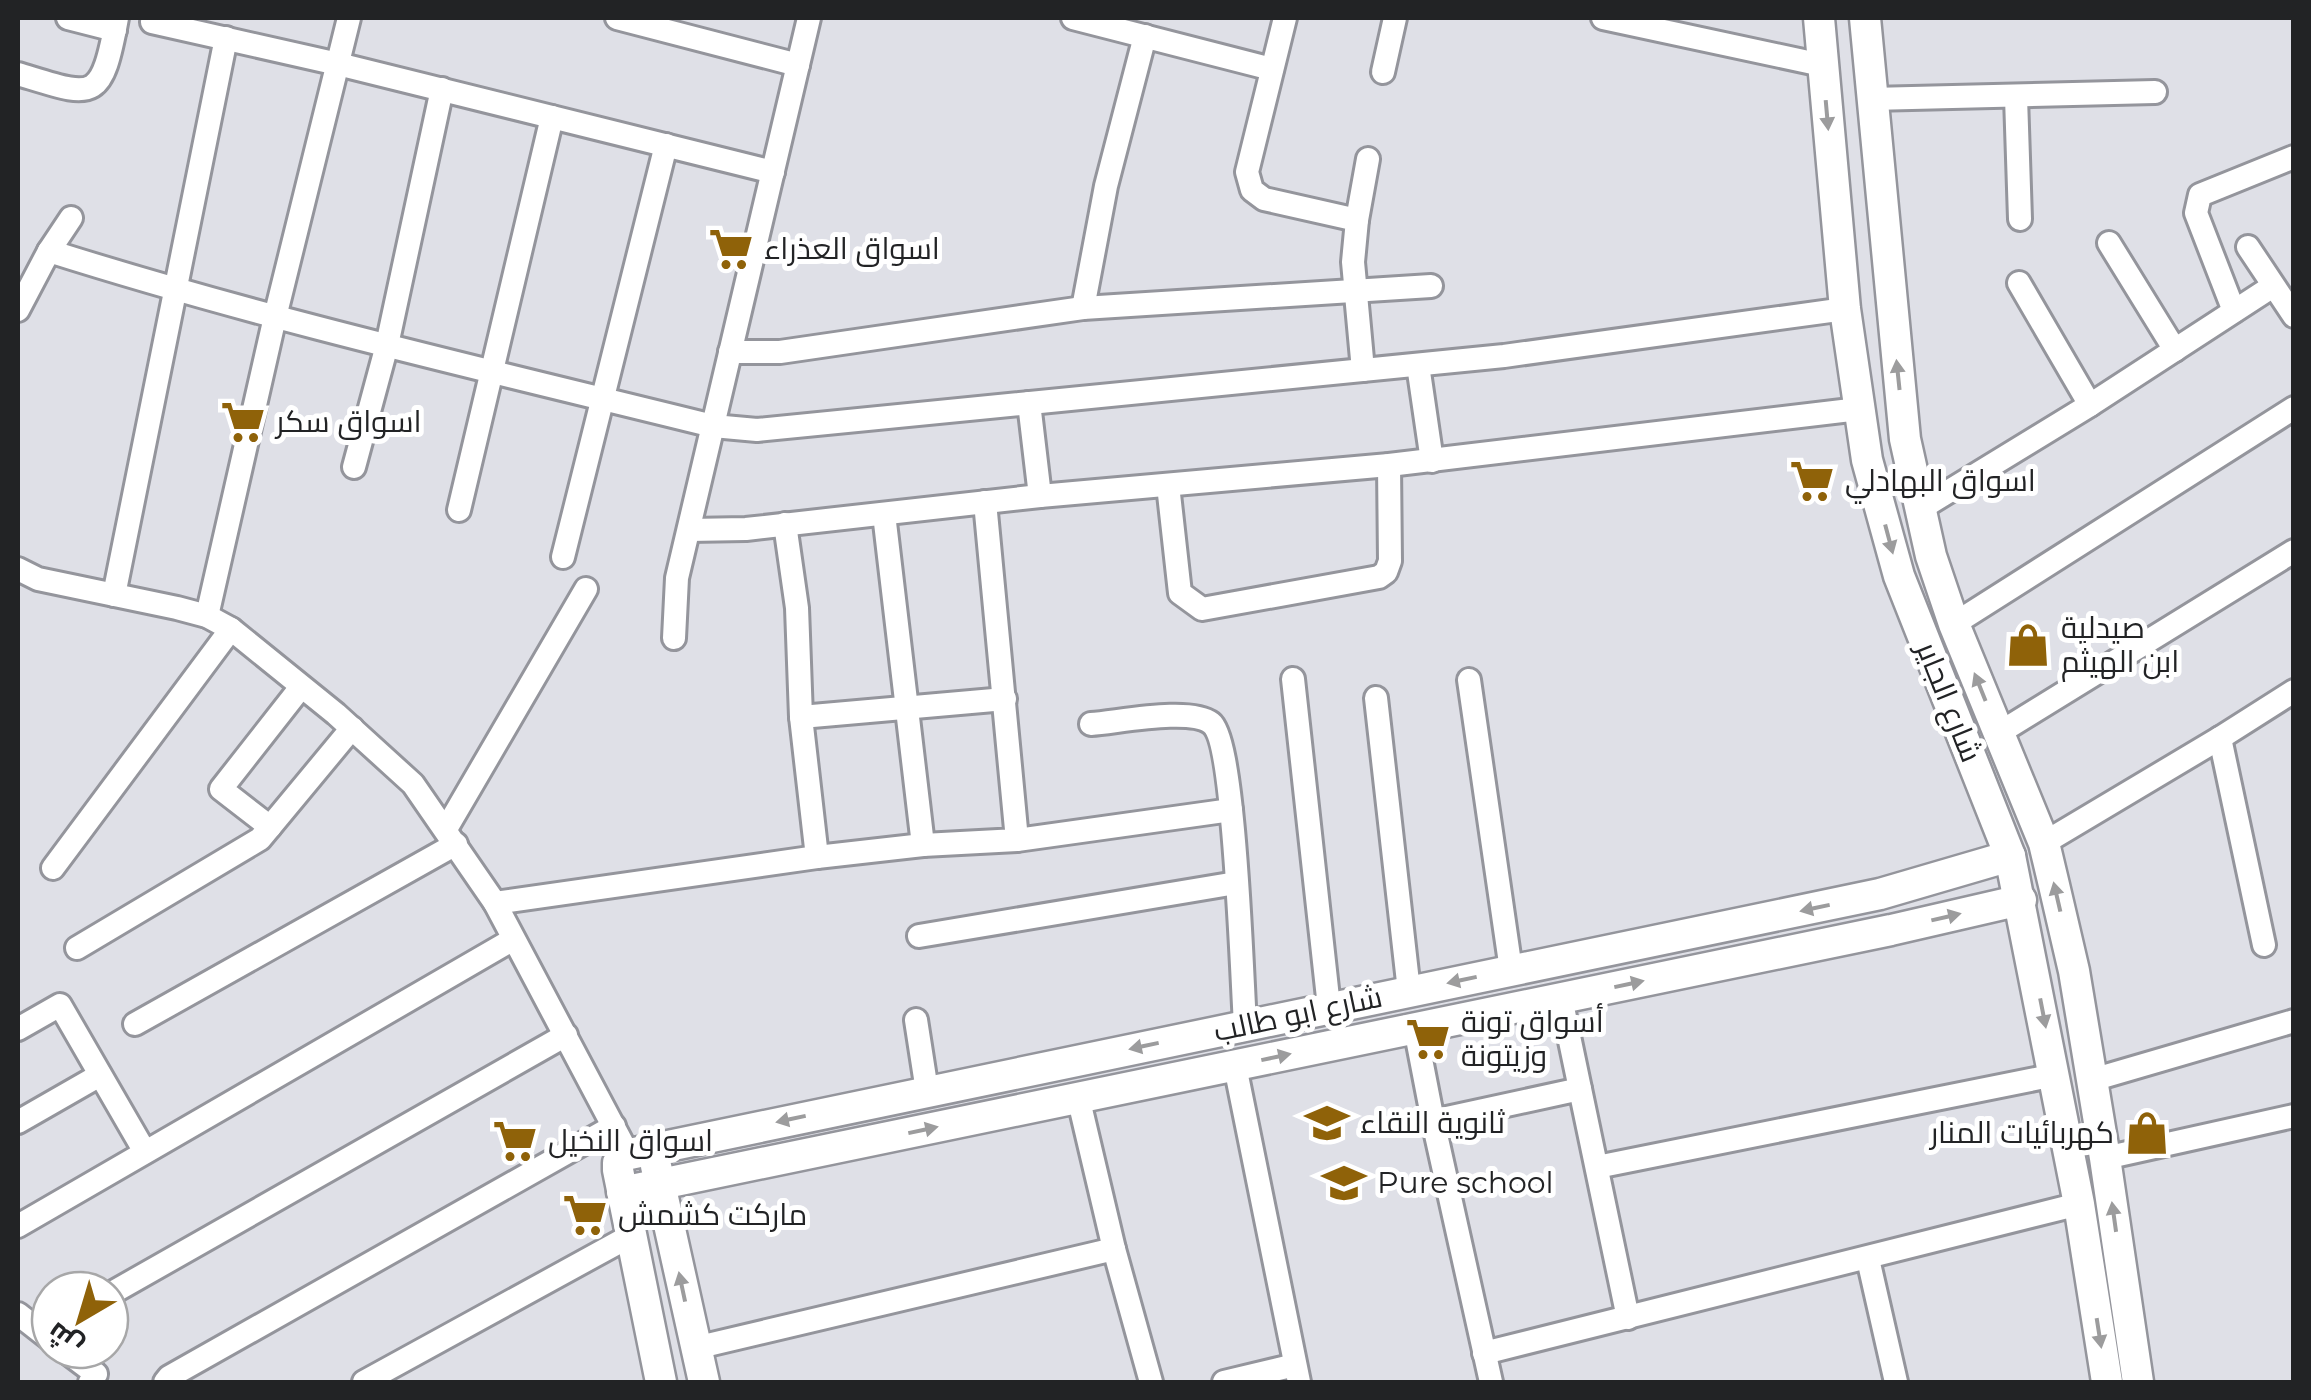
<svg xmlns="http://www.w3.org/2000/svg" width="2311" height="1400" viewBox="0 0 2311 1400" font-family="Montserrat,Cairo,sans-serif">
<style>
.lines{fill:none;stroke-linecap:round;stroke-linejoin:round}
.street-casing{stroke:#94959c;stroke-width:28}
.secondary-casing{stroke:#94959c;stroke-width:35}
.street{stroke:#fff;stroke-width:22}
.secondary{stroke:#fff;stroke-width:30}
.oneway{fill:#9c9c9d}
.labels{text-anchor:middle;stroke-width:10;stroke-linejoin:round;paint-order:stroke}
.poi-label{font-size:30px;fill:#222325;stroke:#fff;text-anchor:start}
.street-label{font-size:30px;fill:#222325;stroke:#fff}
</style>
<rect width="100%" height="100%" fill="#dfe0e7"/>
<g class="lines">
<g class="street-casing">
<g id="street">
<path d="M 68,18 L 115,30"/>
<path d="M 617,18 L 798,65"/>
<path d="M 1073,18 L 1272,69"/>
<path d="M 1285,18 L 1247,172 L 1252,190 L 1264,199 L 1357,220"/>
<path d="M 1603,18 L 1822,65"/>
<path d="M 152,22 L 338,64 L 773,172"/>
<path d="M 1383,72 L 1395,18"/>
<path d="M 18,74 C 94,97 101,105 117,18"/>
<path d="M 2016,97 L 2020,219"/>
<path d="M 1871,99 L 2155,92"/>
<path d="M 2109,243 L 2175,350"/>
<path d="M 2248,247 L 2294,316"/>
<path d="M 49,251 C 267,320 491,371 713,426 L 757,430 L 1504,356 L 1845,309"/>
<path d="M 2019,283 L 2090,405"/>
<path d="M 1083,308 L 1106,186 L 1145,36"/>
<path d="M 18,310 L 49,251 L 71,218"/>
<path d="M 2234,311 L 2196,213 L 2200,195 L 2294,157"/>
<path d="M 730,352 L 780,352 L 1083,308 L 1431,286"/>
<path d="M 1418,365 L 1432,461"/>
<path d="M 1363,370 L 1353,262 L 1357,220 L 1368,159"/>
<path d="M 1029,403 L 1040,496"/>
<path d="M 354,467 L 387,345 L 442,89"/>
<path d="M 1168,485 L 1180,593 L 1202,609 L 1379,577 L 1386,572 L 1390,561 L 1389,465"/>
<path d="M 1920,509 L 2090,405 L 2273,286"/>
<path d="M 459,510 L 552,117"/>
<path d="M 884,514 L 923,845"/>
<path d="M 785,524 L 797,608 L 801,717 L 817,857"/>
<path d="M 689,530 L 746,529 L 1040,496 L 1389,465 L 1859,409"/>
<path d="M 563,557 L 666,145"/>
<path d="M 18,569 L 38,579 L 177,608 L 207,616 L 231,629 L 336,714 L 413,784 L 495,903 L 628,1154"/>
<path d="M 114,595 L 226,38"/>
<path d="M 207,616 L 275,317 L 349,18"/>
<path d="M 1954,624 L 2294,408"/>
<path d="M 674,638 L 677,578 L 809,18"/>
<path d="M 1293,679 L 1329,1007"/>
<path d="M 1469,680 L 1511,970"/>
<path d="M 1376,698 L 1409,991"/>
<path d="M 801,717 L 1005,699"/>
<path d="M 1091,724 C 1119,722 1190,707 1211,723 C 1235,741 1242,981 1245,1024"/>
<path d="M 1999,733 L 2294,551"/>
<path d="M 2220,738 L 2264,945"/>
<path d="M 270,827 L 221,789 L 301,687"/>
<path d="M 446,829 L 586,589"/>
<path d="M 1017,840 L 1231,810"/>
<path d="M 2044,843 L 2220,738 L 2294,691"/>
<path d="M 53,868 L 231,629"/>
<path d="M 495,903 L 817,857 L 923,845 L 1017,840 L 985,502"/>
<path d="M 919,936 L 1236,883"/>
<path d="M 77,948 L 260,839 L 352,728"/>
<path d="M 1561,998 L 1628,1318"/>
<path d="M 916,1020 L 927,1091"/>
<path d="M 135,1024 L 456,844"/>
<path d="M 1415,1028 L 1433,1121 L 1491,1382"/>
<path d="M 18,1029 L 60,1005 L 145,1152"/>
<path d="M 1235,1066 L 1299,1382"/>
<path d="M 2092,1080 L 2294,1021"/>
<path d="M 1080,1105 L 1114,1249 L 1151,1382"/>
<path d="M 1433,1121 L 1580,1089"/>
<path d="M 18,1122 L 100,1075"/>
<path d="M 2105,1158 L 2294,1116"/>
<path d="M 1597,1167 L 2055,1075"/>
<path d="M 18,1226 L 512,940"/>
<path d="M 1868,1259 L 1896,1382"/>
<path d="M 110,1294 L 566,1035"/>
<path d="M 18,1314 L 50,1339"/>
<path d="M 695,1348 L 1114,1249"/>
<path d="M 64,1350 L 96,1374 L 90,1382"/>
<path d="M 1484,1353 L 2079,1204"/>
<path d="M 165,1382 L 169,1377 L 614,1126"/>
<path d="M 364,1382 L 632,1235"/>
<path d="M 1224,1382 L 1295,1365"/>
</g>
</g>
<g class="secondary-casing">
<g id="secondary">
<path d="M 1819,18 L 1845,309 L 1867,460 L 1899,576 L 2010,856 L 2079,1204 L 2107,1382"/>
<path d="M 1865,18 L 1905,439 L 1931,556 L 1954,624 L 2044,843 L 2054,885 L 2074,971 L 2105,1158 L 2138,1382"/>
<path d="M 656,1166 L 704,1382"/>
<path d="M 622,1192 L 1891,930 L 2021,900"/>
<path d="M 661,1382 L 618,1170 L 618,1163 L 625,1155 L 1880,894 L 2010,856"/>
</g>
</g>
<use href="#street" class="street"/>
<use href="#secondary" class="secondary"/>
</g>
<defs><path id="oneway-solid" d="M-6-.8H1V-3.2L6.5 0L1 3.2V.8H-6Z" transform="scale(2.5)"/></defs>
<g class="oneway">
<use href="#oneway-solid" transform="translate(1827 115) rotate(85)"/>
<use href="#oneway-solid" transform="translate(1898 375) rotate(-96)"/>
<use href="#oneway-solid" transform="translate(1889 539) rotate(75)"/>
<use href="#oneway-solid" transform="translate(1980 687) rotate(-112)"/>
<use href="#oneway-solid" transform="translate(2057 897) rotate(-103)"/>
<use href="#oneway-solid" transform="translate(1815 908) rotate(168)"/>
<use href="#oneway-solid" transform="translate(1946 917) rotate(-13)"/>
<use href="#oneway-solid" transform="translate(1462 980) rotate(168)"/>
<use href="#oneway-solid" transform="translate(1629 984) rotate(-12)"/>
<use href="#oneway-solid" transform="translate(2043 1013) rotate(79)"/>
<use href="#oneway-solid" transform="translate(1144 1046) rotate(168)"/>
<use href="#oneway-solid" transform="translate(1276 1057) rotate(-12)"/>
<use href="#oneway-solid" transform="translate(791 1119) rotate(168)"/>
<use href="#oneway-solid" transform="translate(923 1130) rotate(-12)"/>
<use href="#oneway-solid" transform="translate(2114 1217) rotate(-98)"/>
<use href="#oneway-solid" transform="translate(682 1287) rotate(-102)"/>
<use href="#oneway-solid" transform="translate(2099 1333) rotate(81)"/>
</g>
<defs>
<g id="supermarket-bare" transform="scale(3.45)"><path d="M-6-5.5h2.5l.6 2H6L4.5 2H-2.5L-4.4-4H-6ZM-1.5 3.2a1.3 1.3 0 1 0 .1 0ZM3 3.2a1.3 1.3 0 1 0 .1 0Z" fill="#8f6209" stroke="#fff" stroke-width="2.5" paint-order="stroke"/></g>
<g id="shop-bare" transform="scale(3.45)"><path d="M-5-2.5h2.3a2.7 3.5 0 0 1 5.4 0H5L5.5 6h-11ZM-1.5-2.5h3a1.5 2.3 0 0 0-3 0Z" fill="#8f6209" stroke="#fff" stroke-width="2.5" paint-order="stroke"/></g>
<g id="school-bare" transform="scale(3.45)"><path d="M0-5L7-2L0 1L-7-2ZM-4 1L0 2.5L4 1V4Q0 6-4 4Z" fill="#8f6209" stroke="#fff" stroke-width="2.5" paint-order="stroke"/></g>
</defs>
<g fill-rule="evenodd">
<use href="#supermarket-bare" x="731" y="249"/>
<use href="#supermarket-bare" x="243" y="422"/>
<use href="#supermarket-bare" x="1812" y="481"/>
<use href="#shop-bare" x="2028" y="645"/>
<use href="#supermarket-bare" x="1428" y="1039"/>
<use href="#school-bare" x="1327" y="1123"/>
<use href="#shop-bare" x="2147" y="1133"/>
<use href="#supermarket-bare" x="515" y="1141"/>
<use href="#school-bare" x="1344" y="1183"/>
<use href="#supermarket-bare" x="585" y="1215"/>
</g>
<g class="labels">
<g class="poi-label">
<text x="764" y="259">اسواق العذراء</text>
<text x="276" y="432">اسواق سكر</text>
<text x="1845" y="491">اسواق البهادلي</text>
<text x="2061" y="638">صيدلية<tspan x="2061" dy="34">ابن الهيثم</tspan></text>
<text x="1461" y="1032">أسواق تونة<tspan x="1461" dy="34">وزيتونة</tspan></text>
<text x="1360" y="1133">ثانوية النقاء</text>
<text x="2114" y="1143" text-anchor="end">كهربائيات المنار</text>
<text x="548" y="1151">اسواق النخيل</text>
<text x="1377" y="1193">Pure school</text>
<text x="618" y="1225">ماركت كشمش</text>
</g>
<g class="street-label">
<text transform="translate(1949 702) rotate(68)" y="10">شارع الجاير</text>
<text transform="translate(1298 1014) rotate(-12)" y="10">شارع ابو طالب</text>
</g>
</g>
<rect width="2311" height="1400" fill="none" stroke="#222325" stroke-width="40"/>
<g transform="translate(80 1320) rotate(218)"><circle r="48" fill="#ffffff" stroke="#a7a7a8" stroke-width="2.5"/>
<path d="M0-8L18 38L0 25L-18 38Z" fill="#8f6209"/>
<text y="-15" font-size="28" font-weight="bold" text-anchor="middle" fill="#222325">ش</text>
</g>
</svg>
